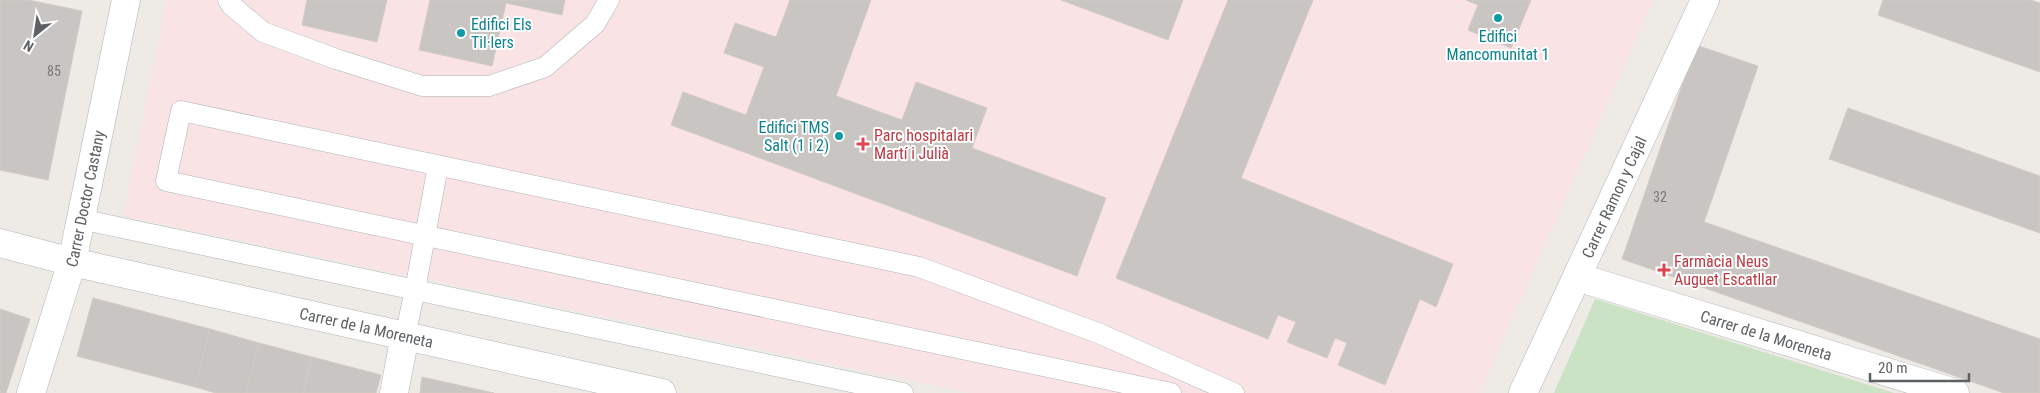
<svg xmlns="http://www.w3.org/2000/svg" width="2040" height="393" viewBox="0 0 2040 393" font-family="'Roboto Condensed',sans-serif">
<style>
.medical{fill:#f9e3e5}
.green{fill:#cae3c4}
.building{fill:#c9c5c2;stroke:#d2cbc4}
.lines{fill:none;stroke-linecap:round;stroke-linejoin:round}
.service-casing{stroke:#b0b3b6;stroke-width:21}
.pedestrian-casing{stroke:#b0b3b6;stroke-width:29}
.minor-casing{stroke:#b0b3b6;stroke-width:29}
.service{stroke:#fff;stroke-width:20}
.pedestrian{stroke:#fff;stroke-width:28}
.minor{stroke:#fff;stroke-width:28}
.culture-dot{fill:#0f9aa8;stroke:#fff;stroke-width:2}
.health-dot{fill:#e0444e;stroke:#fff;stroke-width:2}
.labels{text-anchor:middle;stroke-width:4;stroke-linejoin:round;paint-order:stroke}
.number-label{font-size:14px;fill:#787a7c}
.culture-label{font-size:16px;fill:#0d838f;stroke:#fff;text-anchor:start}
.health-label{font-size:16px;fill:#be3a42;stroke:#fff;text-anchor:start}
.street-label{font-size:16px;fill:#5d6164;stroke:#fff}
</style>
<rect width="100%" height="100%" fill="#eeeae5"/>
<path class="medical" d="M 167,0 L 1653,0 L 1479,393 L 971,393 L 123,216 Z"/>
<path class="green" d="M 1595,299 L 1894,393 L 1554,393 Z"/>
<g class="building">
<path d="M 0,0 L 28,0 L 82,11 L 48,180 L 0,170 Z"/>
<path d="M 307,0 L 387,0 L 377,42 L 302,25 Z"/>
<path d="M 430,0 L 565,0 L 562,15 L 506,3 L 492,66 L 419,50 Z"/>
<path d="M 790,0 L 871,0 L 836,96 L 902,120 L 916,82 L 987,108 L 972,148 L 1106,198 L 1077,276 L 671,125 L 683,92 L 746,115 L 764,67 L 724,53 L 735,23 L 776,37 Z"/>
<path d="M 1061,0 L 1183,0 L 1168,40 Z"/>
<path d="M 1228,0 L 1313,0 L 1241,178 L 1453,264 L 1436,307 L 1420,299 L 1385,385 L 1338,365 L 1347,343 L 1335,338 L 1327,358 L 1287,342 L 1296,322 L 1278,315 L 1268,339 L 1116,278 Z"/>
<path d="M 1466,0 L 1531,0 L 1511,48 L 1468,30 L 1478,5 Z"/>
<path d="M 1883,0 L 2030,0 L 2040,3 L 2040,72 L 1878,15 Z"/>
<path d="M 1696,45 L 1758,66 L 1704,222 L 2040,339 L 2040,393 L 2004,393 L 1622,259 Z"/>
<path d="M 1848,108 L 2040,176 L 2040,233 L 1829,159 Z"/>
<path d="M 93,298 L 210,329 L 195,387 L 77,356 Z"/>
<path d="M 0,309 L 30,319 L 6,393 L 0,393 Z"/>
<path d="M 210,329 L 259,343 L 246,393 L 216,393 L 195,387 Z"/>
<path d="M 259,343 L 312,357 L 303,393 L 246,393 Z"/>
<path d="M 312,357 L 381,375 L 376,393 L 303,393 Z"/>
<path d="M 422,377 L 494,393 L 420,393 Z"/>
</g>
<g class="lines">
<g class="service-casing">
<g id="service">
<path d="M 228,0 L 231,5 L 263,32 L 336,59 L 422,86 L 489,86 L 545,67 L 595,24 L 609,0"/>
<path d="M 80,219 L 903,393"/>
<path d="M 405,336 L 415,290 L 438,166"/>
<path d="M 1171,393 L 166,181 L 181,111 L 919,267 L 1098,333 L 1234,393"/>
</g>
</g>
<g class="pedestrian-casing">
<g id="pedestrian">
<path id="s1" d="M 1577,277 L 1955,393"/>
</g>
</g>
<g class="minor-casing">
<g id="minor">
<path id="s2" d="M 0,243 L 72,262 L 662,393"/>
<path id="s3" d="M 31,393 L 72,262 L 126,0"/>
<path d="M 394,393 L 405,336"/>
<path id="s4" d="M 1523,393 L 1705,0"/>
</g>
</g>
<use href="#service" class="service"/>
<use href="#pedestrian" class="pedestrian"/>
<use href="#minor" class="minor"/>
</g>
<g class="culture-dot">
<circle cx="1498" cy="18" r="5"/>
<circle cx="461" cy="33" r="5"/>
<circle cx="839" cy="136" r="5"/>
</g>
<g class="health-dot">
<path d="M860.5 136.5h5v5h5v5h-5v5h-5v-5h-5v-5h5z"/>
<path d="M1661.5 262.5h5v5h5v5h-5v5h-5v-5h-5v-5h5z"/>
</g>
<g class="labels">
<g class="number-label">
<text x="54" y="76">85</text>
<text x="1660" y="202">32</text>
</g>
<g class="culture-label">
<text x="471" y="30">Edifici Els<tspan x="471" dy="18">Til·lers</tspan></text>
<text x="1498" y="42" text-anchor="middle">Edifici<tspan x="1498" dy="18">Mancomunitat 1</tspan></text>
<text x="829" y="133" text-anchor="end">Edifici TMS<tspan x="829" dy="18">Salt (1 i 2)</tspan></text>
</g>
<g class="health-label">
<text x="874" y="141">Parc hospitalari<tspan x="874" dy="18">Martí i Julià</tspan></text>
<text x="1674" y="267">Farmàcia Neus<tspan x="1674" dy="18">Auguet Escatllar</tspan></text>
</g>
<g class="street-label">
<text dy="6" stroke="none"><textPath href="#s4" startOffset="216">Carrer Ramon y Cajal</textPath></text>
<text dy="6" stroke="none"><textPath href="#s3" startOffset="202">Carrer Doctor Castany</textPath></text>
<text dy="6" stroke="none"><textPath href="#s2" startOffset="376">Carrer de la Moreneta</textPath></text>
<text dy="6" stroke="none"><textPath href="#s1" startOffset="198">Carrer de la Moreneta</textPath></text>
</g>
</g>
<g transform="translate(35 35) rotate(210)" stroke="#ffffff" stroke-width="4" paint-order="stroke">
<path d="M0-4L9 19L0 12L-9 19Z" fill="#5d6164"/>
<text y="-8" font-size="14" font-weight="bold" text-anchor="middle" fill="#5d6164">N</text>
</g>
<path d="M1870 373v8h99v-8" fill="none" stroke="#5d6164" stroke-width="2.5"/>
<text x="1878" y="373" font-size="15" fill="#5d6164" stroke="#ffffff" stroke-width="4" paint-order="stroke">20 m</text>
</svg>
